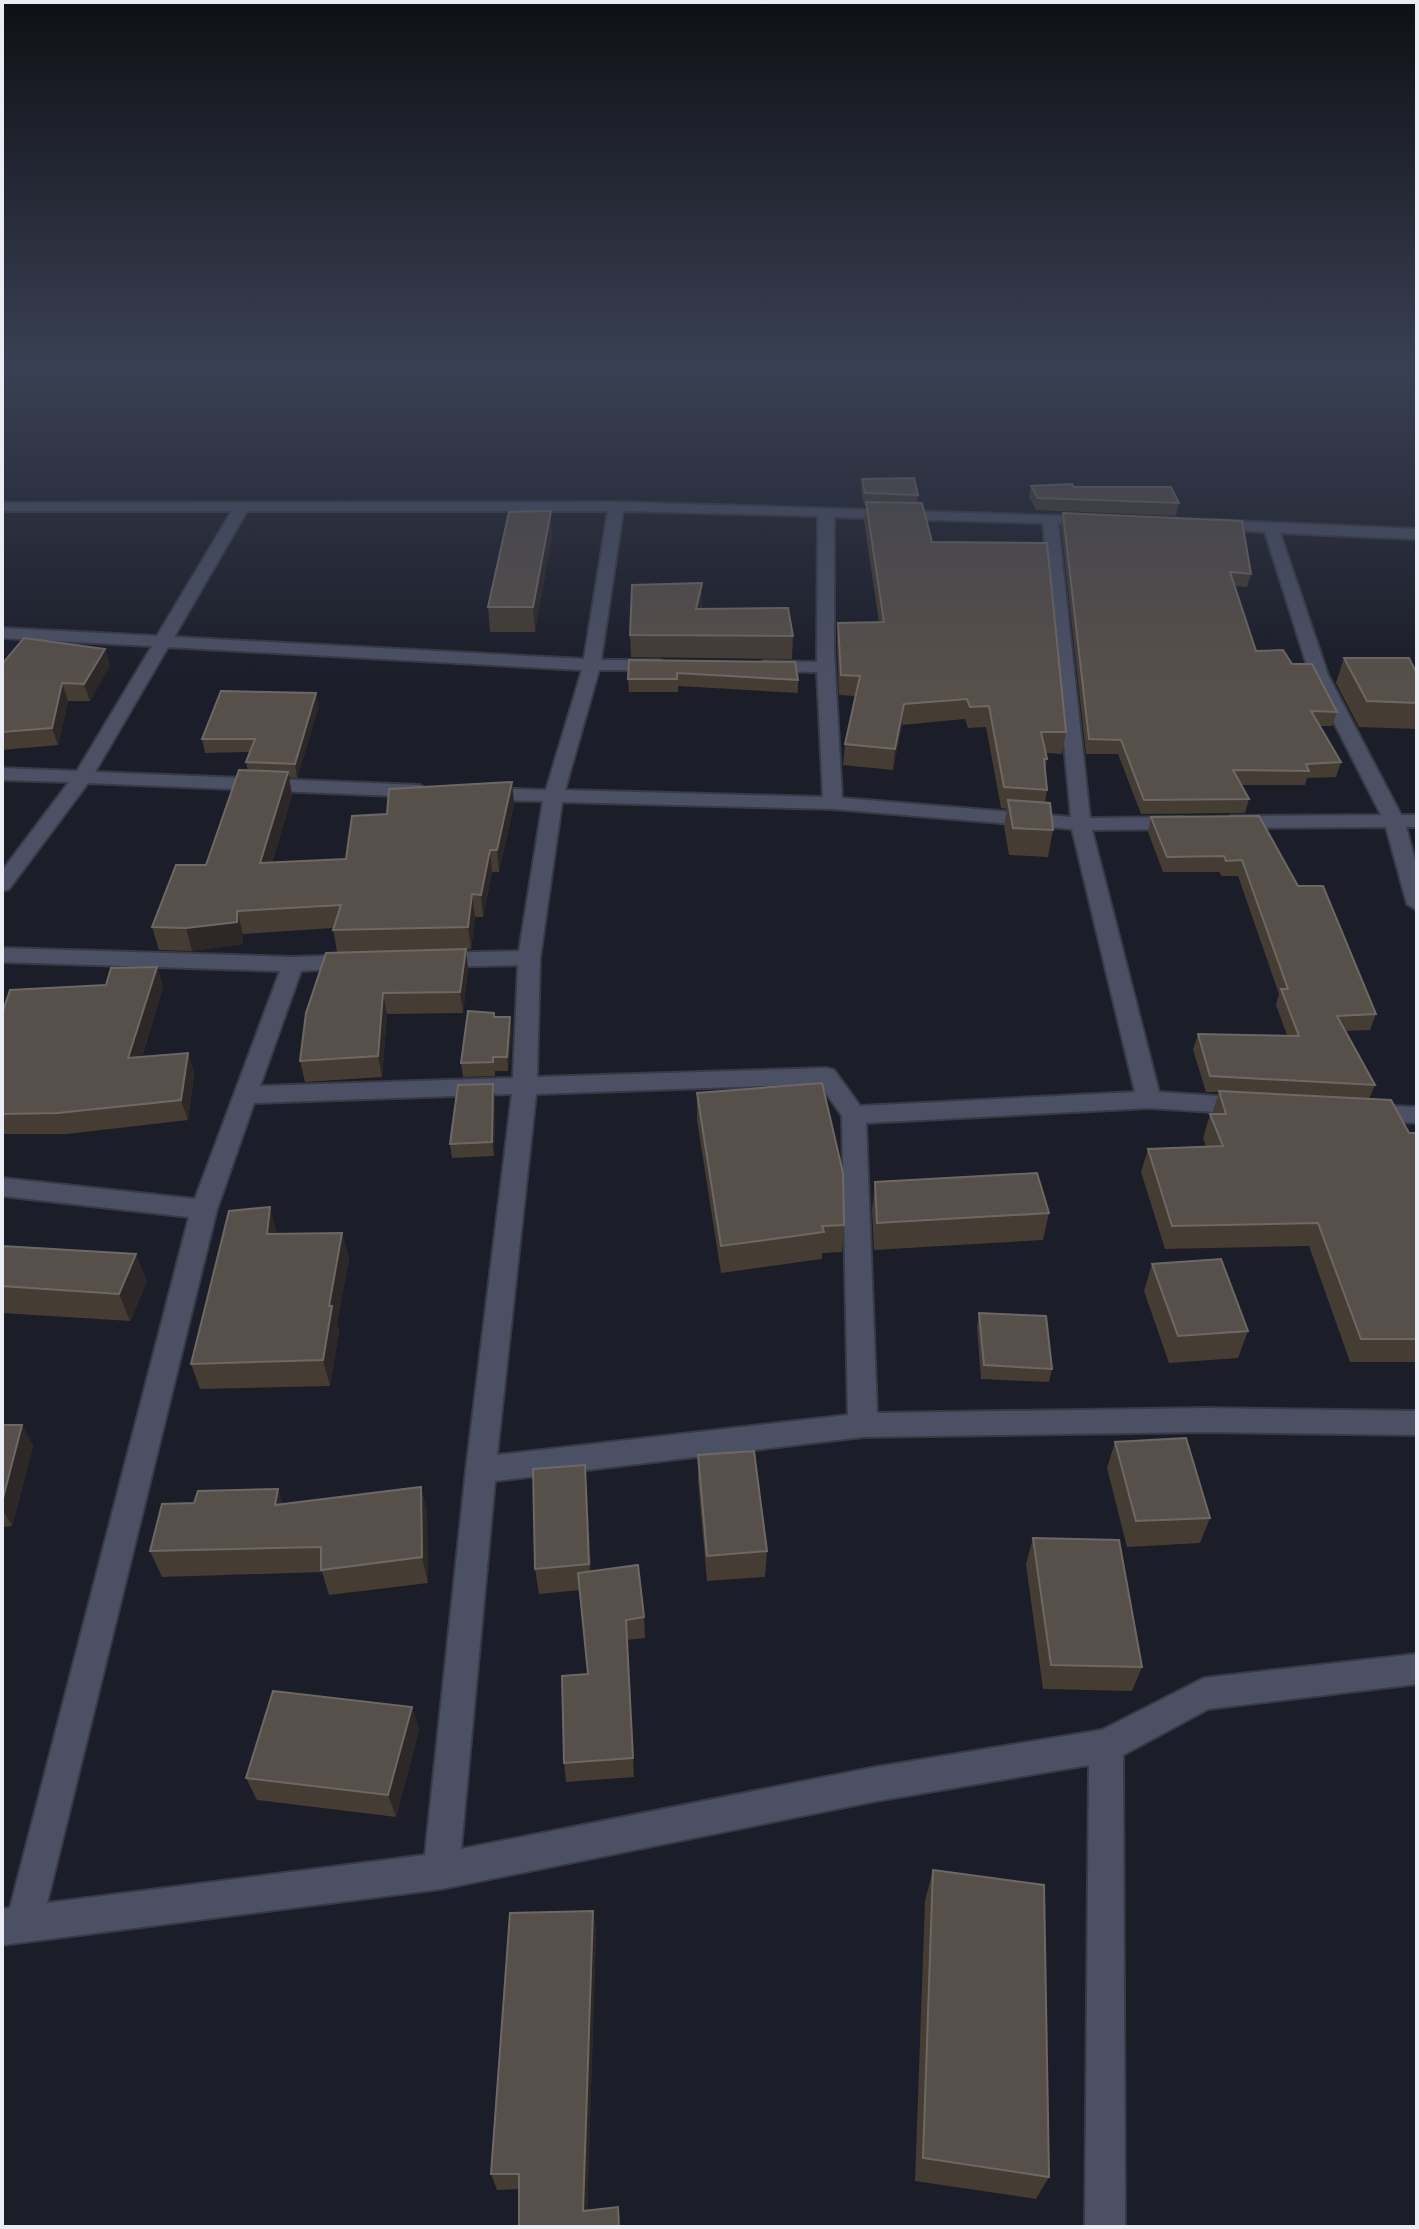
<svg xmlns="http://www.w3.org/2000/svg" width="1419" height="2229" viewBox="0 0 1419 2229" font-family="'Open Sans',sans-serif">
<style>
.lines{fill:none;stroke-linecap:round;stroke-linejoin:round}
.minor-casing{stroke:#383a45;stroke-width:4}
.minor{fill:#4b5065;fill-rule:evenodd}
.wall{fill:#453c34}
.shaded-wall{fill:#2d2827}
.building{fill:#574f49;stroke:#6e6864;stroke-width:2}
</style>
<rect width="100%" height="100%" fill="#1b1d28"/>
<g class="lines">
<g class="minor-casing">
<g id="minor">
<path d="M 616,502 L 1100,517 L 1103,520 L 1095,525 L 1058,523 L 1090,818 L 1183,817 L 1193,823 L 1183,829 L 1092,830 L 1159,1092 L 1247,1098 L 1255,1100 L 1259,1106 L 1255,1112 L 1247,1114 L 1149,1108 L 866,1123 L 877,1413 L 1206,1408 L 1417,1411 L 1417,1435 L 1206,1432 L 863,1437 L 495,1481 L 461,1849 L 876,1767 L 1102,1730 L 1204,1678 L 1417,1654 L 1417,1684 L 1208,1709 L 1123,1755 L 1125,2227 L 1085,2227 L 1089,1765 L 876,1801 L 441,1889 L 2,1945 L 2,1909 L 10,1908 L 189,1217 L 2,1196 L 2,1178 L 195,1199 L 280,971 L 2,962 L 2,948 L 293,957 L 354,955 L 362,957 L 365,962 L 362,967 L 301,971 L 260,1086 L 513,1078 L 518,965 L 435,967 L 427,965 L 424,960 L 427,955 L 435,953 L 519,951 L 543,801 L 480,800 L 470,794 L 480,788 L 546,790 L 582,670 L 168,647 L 95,772 L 420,785 L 430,791 L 420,797 L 88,783 L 9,889 L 2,891 L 2,871 L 69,782 L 2,780 L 2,768 L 77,771 L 152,646 L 2,638 L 2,628 L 157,636 L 232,511 L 2,511 L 2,503 ZM 247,511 L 608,511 L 584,659 L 174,637 ZM 623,511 L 818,516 L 817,662 L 764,661 L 755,666 L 764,671 L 817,672 L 823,797 L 565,790 L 599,670 L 660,670 L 669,665 L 660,660 L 601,660 ZM 834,517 L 1043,523 L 1071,817 L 842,798 L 834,650 ZM 562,802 L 833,809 L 1072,829 L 1135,1092 L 860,1106 L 834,1070 L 826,1068 L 537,1077 L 540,958 ZM 820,1084 L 842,1116 L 848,1415 L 497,1455 L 536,1094 ZM 512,1094 L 466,1470 L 425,1855 L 47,1903 L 217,1209 L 254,1103 Z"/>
<path d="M 1212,520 L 1417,529 L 1417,539 L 1280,533 L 1328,675 L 1401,815 L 1417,815 L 1417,827 L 1406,827 L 1417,867 L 1417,910 L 1407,904 L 1386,827 L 1231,828 L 1221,822 L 1231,816 L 1381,815 L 1310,675 L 1265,532 L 1207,528 L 1207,522 Z"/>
<path d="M 1367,1105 L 1417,1107 L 1417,1123 L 1359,1119 L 1355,1113 L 1359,1107 Z"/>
</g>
</g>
<use href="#minor" class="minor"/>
</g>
<g class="wall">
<path d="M 862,479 L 918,495 L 917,503 L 932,542 L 1066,732 L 1062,754 L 1046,753 L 1047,759 L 1045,770 L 1047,790 L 1045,803 L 1053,830 L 1048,857 L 1009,855 L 1004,826 L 1007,809 L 1001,808 L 986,727 L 968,728 L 965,719 L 902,725 L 893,770 L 843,765 L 845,744 L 855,696 L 839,695 L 837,643 L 838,623 L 879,622 L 864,521 L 866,505 L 864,505 L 861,491 Z"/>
<path d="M 1031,486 L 1074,487 L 1179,503 L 1176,516 L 1036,510 L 1029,497 Z"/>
<path d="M 1063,513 L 1251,574 L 1247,587 L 1235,586 L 1256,651 L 1292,664 L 1337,712 L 1332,726 L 1319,726 L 1341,762 L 1336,777 L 1307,778 L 1305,785 L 1241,785 L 1249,799 L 1245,813 L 1141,814 L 1118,754 L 1086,754 L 1061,526 Z"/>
<path d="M 552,535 L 535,632 L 490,632 L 488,607 Z"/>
<path d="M 702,583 L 702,609 L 793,636 L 792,659 L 631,657 L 630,635 Z"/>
<path d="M 1344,658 L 1417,674 L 1417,729 L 1359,727 L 1336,683 Z"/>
<path d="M 795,662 L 798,680 L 798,693 L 678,686 L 678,692 L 629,692 L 628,679 Z"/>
<path d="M 2,664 L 110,665 L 90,701 L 68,701 L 58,745 L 2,750 Z"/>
<path d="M 319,706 L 297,778 L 289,777 L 292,795 L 272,863 L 346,859 L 387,814 L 512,782 L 514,804 L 499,872 L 492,872 L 483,917 L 475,917 L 471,949 L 466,949 L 468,969 L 463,1013 L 387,1014 L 382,1077 L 305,1082 L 300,1061 L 337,952 L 333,928 L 243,934 L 243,944 L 192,951 L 159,950 L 152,927 L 206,865 L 248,771 L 246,762 L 250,752 L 205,753 L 202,739 Z"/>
<path d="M 1151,817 L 1298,886 L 1376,1014 L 1370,1030 L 1345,1031 L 1375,1085 L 1369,1099 L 1409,1133 L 1417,1133 L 1417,1362 L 1350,1362 L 1309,1246 L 1165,1249 L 1141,1172 L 1148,1149 L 1206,1146 L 1203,1138 L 1210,1114 L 1212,1114 L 1219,1092 L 1206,1092 L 1193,1050 L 1198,1034 L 1287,1035 L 1276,1005 L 1279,994 L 1238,876 L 1222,876 L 1219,872 L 1163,872 L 1148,832 Z"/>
<path d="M 157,967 L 163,987 L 142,1057 L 188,1053 L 194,1073 L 188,1120 L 67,1134 L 2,1134 L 2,1014 L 106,985 Z"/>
<path d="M 495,1017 L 512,1031 L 508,1071 L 495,1071 L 495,1076 L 463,1077 L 461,1063 Z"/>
<path d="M 493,1084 L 495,1098 L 494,1156 L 452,1158 L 450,1144 Z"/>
<path d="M 697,1093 L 844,1225 L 842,1252 L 822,1253 L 822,1259 L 721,1273 L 697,1120 Z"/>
<path d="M 875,1182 L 1049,1213 L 1043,1240 L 874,1250 L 872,1210 Z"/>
<path d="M 277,1233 L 277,1234 L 342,1233 L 349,1259 L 337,1323 L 339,1331 L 330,1386 L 200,1389 L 191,1364 Z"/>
<path d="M 2,1246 L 147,1281 L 130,1321 L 2,1313 Z"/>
<path d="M 1152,1264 L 1248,1331 L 1238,1358 L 1169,1363 L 1144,1291 Z"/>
<path d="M 979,1313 L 1052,1369 L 1049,1382 L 981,1379 L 977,1327 Z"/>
<path d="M 2,1425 L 22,1425 L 33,1446 L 12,1526 L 2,1527 Z"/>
<path d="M 1115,1442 L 1210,1518 L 1200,1543 L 1127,1547 L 1107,1468 Z"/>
<path d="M 698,1455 L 767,1551 L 765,1577 L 707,1581 L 698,1481 Z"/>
<path d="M 421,1487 L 427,1513 L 428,1583 L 329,1595 L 322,1572 L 162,1577 L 150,1551 L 283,1504 Z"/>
<path d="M 587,1491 L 591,1571 L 644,1617 L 645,1638 L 627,1640 L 634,1777 L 566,1782 L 564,1763 L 588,1674 L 580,1590 L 539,1594 L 535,1569 Z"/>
<path d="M 1033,1538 L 1142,1667 L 1132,1691 L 1043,1689 L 1026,1564 Z"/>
<path d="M 412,1707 L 419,1730 L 396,1817 L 257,1800 L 246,1778 Z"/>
<path d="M 933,1870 L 1049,2177 L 1036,2199 L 915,2181 L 925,1901 Z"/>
<path d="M 593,1911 L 596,1932 L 587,2210 L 618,2207 L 620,2222 L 519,2189 L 497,2190 L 491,2174 Z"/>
</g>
<g class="shaded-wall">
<path d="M 551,511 L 552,535 L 535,632 L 533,607 Z"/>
<path d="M 702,583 L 702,605 L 696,631 L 696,609 Z"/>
<path d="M 105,649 L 110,665 L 90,701 L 84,684 Z"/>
<path d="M 62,683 L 68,701 L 58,745 L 52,728 Z"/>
<path d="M 316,693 L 319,706 L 297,778 L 295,764 Z"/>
<path d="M 904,704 L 902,725 L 893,770 L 895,749 Z"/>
<path d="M 288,772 L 292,795 L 265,886 L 260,863 Z"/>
<path d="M 512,782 L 514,804 L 499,872 L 497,850 Z"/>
<path d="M 490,850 L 492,872 L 483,917 L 481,895 Z"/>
<path d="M 472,894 L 475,917 L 471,949 L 468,927 Z"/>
<path d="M 237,911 L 243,934 L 243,944 L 192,951 L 186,928 Z"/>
<path d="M 466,949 L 468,969 L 463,1013 L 460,992 Z"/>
<path d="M 157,967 L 163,987 L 135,1079 L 128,1058 Z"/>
<path d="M 383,993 L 387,1014 L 382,1077 L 378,1056 Z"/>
<path d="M 510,1017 L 512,1031 L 508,1071 L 507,1057 Z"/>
<path d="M 188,1053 L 194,1073 L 188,1120 L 181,1100 Z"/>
<path d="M 493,1084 L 495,1098 L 494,1156 L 492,1142 Z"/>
<path d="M 270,1207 L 277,1233 L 275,1260 L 267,1234 Z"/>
<path d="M 342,1233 L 349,1259 L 337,1323 L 339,1331 L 330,1386 L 323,1360 L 329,1306 Z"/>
<path d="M 136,1254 L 147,1281 L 130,1321 L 119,1294 Z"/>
<path d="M 22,1425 L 33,1446 L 12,1526 L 2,1509 L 2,1502 Z"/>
<path d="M 585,1465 L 587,1491 L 592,1589 L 589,1564 Z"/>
<path d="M 421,1487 L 427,1513 L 428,1583 L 422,1557 Z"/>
<path d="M 278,1489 L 287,1515 L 275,1505 Z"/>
<path d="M 412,1707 L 419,1730 L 396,1817 L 388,1795 Z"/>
<path d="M 593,1911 L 596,1932 L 587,2225 L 583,2211 Z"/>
</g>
<g class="building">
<path d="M 914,478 L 918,495 L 865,493 L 862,479 Z"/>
<path d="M 1072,484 L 1074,487 L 1171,487 L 1179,503 L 1038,498 L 1031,486 Z"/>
<path d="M 866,502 L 922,503 L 932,542 L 1047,543 L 1066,732 L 1041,732 L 1047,759 L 1044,759 L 1047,790 L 1004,787 L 989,706 L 970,707 L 967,699 L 904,704 L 895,749 L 845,744 L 860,676 L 841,675 L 838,623 L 884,622 Z"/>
<path d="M 551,511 L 533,607 L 488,607 L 509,512 Z"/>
<path d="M 1063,513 L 1242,521 L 1251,574 L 1230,572 L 1256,651 L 1283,650 L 1292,664 L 1312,664 L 1337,712 L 1311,711 L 1341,762 L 1306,764 L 1309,771 L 1233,770 L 1249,799 L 1144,800 L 1121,740 L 1089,739 Z"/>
<path d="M 702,583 L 696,609 L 788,608 L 793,636 L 630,635 L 632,585 Z"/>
<path d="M 24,638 L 105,649 L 84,684 L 62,683 L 52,728 L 2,732 L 2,664 Z"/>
<path d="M 1344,658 L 1409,658 L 1417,674 L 1417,703 L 1367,701 Z"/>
<path d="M 629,660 L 795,662 L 798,680 L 677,673 L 677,679 L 628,679 Z"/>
<path d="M 221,691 L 316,693 L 295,764 L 246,762 L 255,739 L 202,739 Z"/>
<path d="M 239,770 L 288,772 L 260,863 L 346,859 L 352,816 L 387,814 L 389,789 L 512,782 L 497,850 L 490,850 L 481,895 L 472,894 L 468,927 L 333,930 L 341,905 L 237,911 L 237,922 L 186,928 L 152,927 L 176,865 L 206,865 Z"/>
<path d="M 1008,800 L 1050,803 L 1053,830 L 1013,828 Z"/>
<path d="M 1259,816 L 1298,886 L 1323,886 L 1376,1014 L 1337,1016 L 1375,1085 L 1210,1076 L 1198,1034 L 1299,1036 L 1281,989 L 1288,989 L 1242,860 L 1226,861 L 1224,856 L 1167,857 L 1151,817 Z"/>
<path d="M 466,949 L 460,992 L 383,993 L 378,1056 L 300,1061 L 306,1013 L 326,953 Z"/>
<path d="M 157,967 L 128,1058 L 188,1053 L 181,1100 L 58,1113 L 2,1114 L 2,1014 L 10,990 L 106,985 L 111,968 Z"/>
<path d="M 468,1011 L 494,1013 L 494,1017 L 510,1017 L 507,1057 L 493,1057 L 493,1062 L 461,1063 Z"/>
<path d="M 822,1083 L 843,1173 L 844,1225 L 822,1226 L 824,1232 L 721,1246 L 697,1093 Z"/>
<path d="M 493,1084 L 492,1142 L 450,1144 L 458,1085 Z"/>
<path d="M 1219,1091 L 1391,1100 L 1409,1133 L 1417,1133 L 1417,1339 L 1361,1339 L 1318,1223 L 1172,1226 L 1148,1149 L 1223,1146 L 1210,1114 L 1226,1114 Z"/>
<path d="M 1037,1173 L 1049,1213 L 877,1223 L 875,1182 Z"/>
<path d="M 270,1207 L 267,1234 L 342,1233 L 329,1306 L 332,1306 L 323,1360 L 191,1364 L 229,1211 Z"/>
<path d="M 2,1246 L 136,1254 L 119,1294 L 2,1286 Z"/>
<path d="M 1221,1259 L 1248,1331 L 1178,1336 L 1152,1264 Z"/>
<path d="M 979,1313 L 1046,1316 L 1052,1369 L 984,1365 Z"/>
<path d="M 2,1425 L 22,1425 L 2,1502 Z"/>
<path d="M 1186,1438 L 1210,1518 L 1136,1521 L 1115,1442 Z"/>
<path d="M 754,1451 L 767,1551 L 707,1556 L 698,1455 Z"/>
<path d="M 585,1465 L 589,1564 L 535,1569 L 533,1469 Z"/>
<path d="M 421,1487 L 422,1557 L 321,1570 L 321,1547 L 150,1551 L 162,1504 L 194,1503 L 198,1491 L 278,1489 L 275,1505 Z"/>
<path d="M 1033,1538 L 1119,1540 L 1142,1667 L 1051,1665 Z"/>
<path d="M 638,1565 L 644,1617 L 626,1620 L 633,1758 L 564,1763 L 562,1676 L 588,1674 L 578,1573 Z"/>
<path d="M 273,1691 L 412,1707 L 388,1795 L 246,1778 Z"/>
<path d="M 933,1870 L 1044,1885 L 1049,2177 L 923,2158 Z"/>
<path d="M 593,1911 L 583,2211 L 618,2207 L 619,2227 L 519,2227 L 519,2174 L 491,2174 L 510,1913 Z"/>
</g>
<linearGradient id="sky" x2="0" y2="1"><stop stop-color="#0f1016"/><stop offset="0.54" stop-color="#394053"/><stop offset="1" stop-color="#394053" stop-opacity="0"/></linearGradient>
<rect width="1419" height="680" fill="url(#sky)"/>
<rect width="1419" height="2229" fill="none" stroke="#ebecf4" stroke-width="8"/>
</svg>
